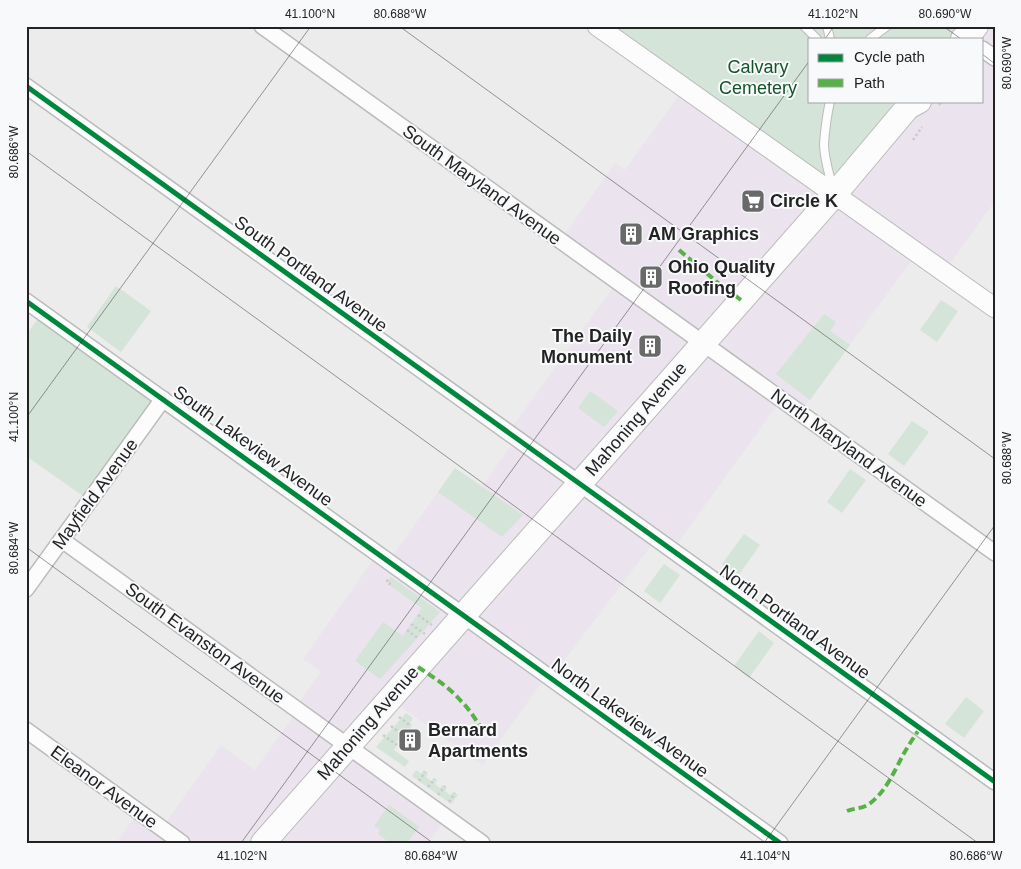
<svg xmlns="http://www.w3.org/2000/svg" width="1021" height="869" viewBox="0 0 1021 869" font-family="Helvetica,sans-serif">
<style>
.commercial{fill:#ebe3ed}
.green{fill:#d5e4d8}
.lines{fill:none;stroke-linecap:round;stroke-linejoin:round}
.service-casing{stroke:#bbb;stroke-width:10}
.minor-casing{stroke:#bbb;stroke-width:18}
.tertiary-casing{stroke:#bbb;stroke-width:21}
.primary-casing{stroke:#bbb;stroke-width:26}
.path{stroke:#cbcbcc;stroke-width:2.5;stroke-dasharray:2.5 2.5;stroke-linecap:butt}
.service{stroke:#fcfcfc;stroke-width:8}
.minor{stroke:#fcfcfc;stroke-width:15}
.tertiary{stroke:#fcfcfc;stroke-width:19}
.primary{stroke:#fcfcfc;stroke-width:24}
.quiet{stroke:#55b245;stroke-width:4;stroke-dasharray:8 4;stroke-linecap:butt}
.cycleway-casing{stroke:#f8f9fa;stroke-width:8}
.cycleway{stroke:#00873e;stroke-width:5}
.ticks{fill:none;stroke:#232324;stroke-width:1;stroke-opacity:0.45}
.labels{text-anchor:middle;stroke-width:4;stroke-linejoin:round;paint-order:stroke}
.park-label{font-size:18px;fill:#135429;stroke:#f8f9fa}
.street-label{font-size:18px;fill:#232324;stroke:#f8f9fa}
.poi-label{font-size:18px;font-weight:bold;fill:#232324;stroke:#f8f9fa;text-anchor:start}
.neatline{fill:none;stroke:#232324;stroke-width:2}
.ticks-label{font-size:12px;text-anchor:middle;fill:#232324}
</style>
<rect width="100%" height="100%" fill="#ececec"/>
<path class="commercial" d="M 976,26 L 995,26 L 995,201 L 944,272 L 917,253 L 800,413 L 781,400 L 672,551 L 656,539 L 551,678 L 547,675 L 483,765 L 390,699 L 349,746 L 447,817 L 428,843 L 116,843 L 139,811 L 162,828 L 221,745 L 255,770 L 298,710 L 295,708 L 321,672 L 303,659 L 378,553 L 389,561 L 455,468 L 482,486 L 516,439 L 508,433 L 617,282 L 560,241 L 615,163 L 625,170 L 684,88 L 834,195 L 910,101 L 982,101 L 982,39 L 963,39 Z"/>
<g class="green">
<path d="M 597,26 L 976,26 L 963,39 L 810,39 L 810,101 L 907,101 L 834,195 Z"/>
<path d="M 116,286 L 151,311 L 121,352 L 87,327 Z"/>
<path d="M 941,300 L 958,311 L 937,342 L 920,330 Z"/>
<path d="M 43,312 L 163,399 L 90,501 L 26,456 L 26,335 Z"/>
<path d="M 824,314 L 836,322 L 830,331 L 850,345 L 810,400 L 776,374 Z"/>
<path d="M 590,391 L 618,411 L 604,427 L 578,408 Z"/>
<path d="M 912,421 L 929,432 L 904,466 L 888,454 Z"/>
<path d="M 455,468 L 523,515 L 502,537 L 438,492 Z"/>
<path d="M 850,469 L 866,480 L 842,513 L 827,502 Z"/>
<path d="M 744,534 L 760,545 L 738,576 L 722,564 Z"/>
<path d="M 664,564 L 680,575 L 660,603 L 644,591 Z"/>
<path d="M 391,577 L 440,612 L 413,643 L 380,679 L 355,661 L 383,622 L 403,636 L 422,608 L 389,585 L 390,583 L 387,581 Z"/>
<path d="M 759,631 L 774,643 L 749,678 L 734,666 Z"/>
<path d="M 966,697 L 984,711 L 964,738 L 945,724 Z"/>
<path d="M 406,713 L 413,718 L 410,723 L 412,725 L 409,729 L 407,728 L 403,733 L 405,734 L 402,738 L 400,737 L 396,742 L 398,744 L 394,750 L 409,761 L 405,767 L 376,747 Z"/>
<path d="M 416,770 L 421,774 L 424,770 L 428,773 L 426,777 L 431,781 L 434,778 L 437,780 L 435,784 L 440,788 L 443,785 L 447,788 L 445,791 L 450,795 L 453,792 L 458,795 L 451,804 L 412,776 Z"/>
<path d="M 389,805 L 419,827 L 407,843 L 390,843 L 378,834 L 380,830 L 374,826 Z"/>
</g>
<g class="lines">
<g class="service-casing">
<g id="service">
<path d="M 804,26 L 817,39"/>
<path d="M 827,26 L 830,39"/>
<path d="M 870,39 L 887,26"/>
<path d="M 830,101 C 827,115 825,130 824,144 C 824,159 830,176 833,190"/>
</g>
</g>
<g class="minor-casing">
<g id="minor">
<path d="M 262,26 L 995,553"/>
<path d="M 982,49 L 995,58"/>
<path d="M 26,86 L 995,782"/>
<path d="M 26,301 L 780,843"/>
<path d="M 62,540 L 482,843"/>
<path d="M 26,589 L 163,399"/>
<path d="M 26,730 L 182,843"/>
</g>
</g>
<g class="tertiary-casing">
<path id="tertiary" d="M 597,26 L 995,308"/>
</g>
<g class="primary-casing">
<g id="primary">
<path d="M 963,39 L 966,38 L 976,26"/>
<path d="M 263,843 L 834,195 L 908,107 L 919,101"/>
</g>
</g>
<g class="path">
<path d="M 939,105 L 942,101"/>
<path d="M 913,140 L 922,127"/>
<path d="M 389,585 L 390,583 L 387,581 L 390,578"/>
<path d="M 418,615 L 432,625"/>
<path d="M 411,624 L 425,634"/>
<path d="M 407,630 L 419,639"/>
<path d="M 399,717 L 411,726"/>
<path d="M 391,726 L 404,736"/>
<path d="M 383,735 L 397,745"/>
<path d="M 419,781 L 425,772"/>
<path d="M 428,787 L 435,779"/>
<path d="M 438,795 L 445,786"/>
<path d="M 449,802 L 455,793"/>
</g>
<use href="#service" class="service"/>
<use href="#minor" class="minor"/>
<use href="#tertiary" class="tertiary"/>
<use href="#primary" class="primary"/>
<g class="quiet">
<path d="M 679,250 L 717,282 L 741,300"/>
<path d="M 418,667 C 433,677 449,687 461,701 C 469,709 474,717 480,726"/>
<path d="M 847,811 C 854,808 862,809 869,804 C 885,793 894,772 903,755 C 908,746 914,737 920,728"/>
</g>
<g class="cycleway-casing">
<g id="cycleway">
<path d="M 26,86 L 995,782"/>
<path d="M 26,301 L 780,843"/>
</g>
</g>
<use href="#cycleway" class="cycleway"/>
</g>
<path class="ticks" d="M 399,26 L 995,459M 943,26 L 961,39M 825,39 L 834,26M 982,54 L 995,64M 26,151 L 978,843M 26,418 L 311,26M 26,547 L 433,843M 241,843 L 810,60M 764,843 L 995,525"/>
<defs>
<g id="supermarket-square" transform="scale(1.25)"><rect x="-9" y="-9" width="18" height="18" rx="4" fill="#69696a" stroke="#f8f9fa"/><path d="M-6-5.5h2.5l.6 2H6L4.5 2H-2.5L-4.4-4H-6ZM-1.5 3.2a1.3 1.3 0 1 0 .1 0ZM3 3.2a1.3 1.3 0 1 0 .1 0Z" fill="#fff"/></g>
<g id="building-square" transform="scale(1.25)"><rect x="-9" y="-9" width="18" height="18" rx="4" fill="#69696a" stroke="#f8f9fa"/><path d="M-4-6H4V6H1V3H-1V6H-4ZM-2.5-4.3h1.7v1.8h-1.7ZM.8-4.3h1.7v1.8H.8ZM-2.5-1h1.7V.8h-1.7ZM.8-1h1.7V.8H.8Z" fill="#fff"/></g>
</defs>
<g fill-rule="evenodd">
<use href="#supermarket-square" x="753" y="201"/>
<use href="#building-square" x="631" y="234"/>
<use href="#building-square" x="651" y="277"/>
<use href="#building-square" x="650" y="346"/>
<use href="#building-square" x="410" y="740"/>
</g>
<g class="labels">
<g class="park-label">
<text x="758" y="73">Calvary<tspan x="758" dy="21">Cemetery</tspan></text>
</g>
<g class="street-label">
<text transform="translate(482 185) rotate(36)" y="6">South Maryland Avenue</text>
<text transform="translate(311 274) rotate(36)" y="6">South Portland Avenue</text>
<text transform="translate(636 419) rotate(-49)" y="6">Mahoning Avenue</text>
<text transform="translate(253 446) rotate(36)" y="6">South Lakeview Avenue</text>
<text transform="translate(849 448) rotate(36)" y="6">North Maryland Avenue</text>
<text transform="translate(95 494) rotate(-54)" y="6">Mayfield Avenue</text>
<text transform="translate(795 622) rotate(36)" y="6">North Portland Avenue</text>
<text transform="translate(205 643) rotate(36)" y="6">South Evanston Avenue</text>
<text transform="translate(630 718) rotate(36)" y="6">North Lakeview Avenue</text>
<text transform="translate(368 723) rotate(-49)" y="6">Mahoning Avenue</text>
<text transform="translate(104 787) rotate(36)" y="6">Eleanor Avenue</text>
</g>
<g class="poi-label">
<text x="770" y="207">Circle K</text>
<text x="648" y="240">AM Graphics</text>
<text x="668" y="273">Ohio Quality<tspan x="668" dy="21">Roofing</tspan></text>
<text x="632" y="342" text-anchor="end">The Daily<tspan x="632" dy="21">Monument</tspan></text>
<text x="428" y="736">Bernard<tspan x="428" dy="21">Apartments</tspan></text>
</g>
</g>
<rect width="1021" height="869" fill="none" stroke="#f8f9fa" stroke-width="55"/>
<rect x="808" y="38" width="175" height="65" fill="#f8f9fa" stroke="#a3a3a4"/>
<rect x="818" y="54" width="25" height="8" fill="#00873e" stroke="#a3a3a4"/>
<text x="854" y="62" font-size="15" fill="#232324">Cycle path</text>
<rect x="818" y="79" width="25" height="8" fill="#55b245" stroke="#a3a3a4"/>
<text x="854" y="88" font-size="15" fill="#232324">Path</text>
<rect x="28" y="28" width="966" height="814" class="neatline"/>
<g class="ticks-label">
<text x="310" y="18">41.100°N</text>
<text x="400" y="18">80.688°W</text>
<text x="833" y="18">41.102°N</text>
<text x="945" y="18">80.690°W</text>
<text transform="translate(1007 63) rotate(-90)" y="4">80.690°W</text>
<text transform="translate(14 152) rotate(-90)" y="4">80.686°W</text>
<text transform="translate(14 417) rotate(-90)" y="4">41.100°N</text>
<text transform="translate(1007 458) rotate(-90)" y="4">80.688°W</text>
<text transform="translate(14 548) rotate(-90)" y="4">80.684°W</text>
<text x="242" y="860">41.102°N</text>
<text x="431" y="860">80.684°W</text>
<text x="765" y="860">41.104°N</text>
<text x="976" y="860">80.686°W</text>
</g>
</svg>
